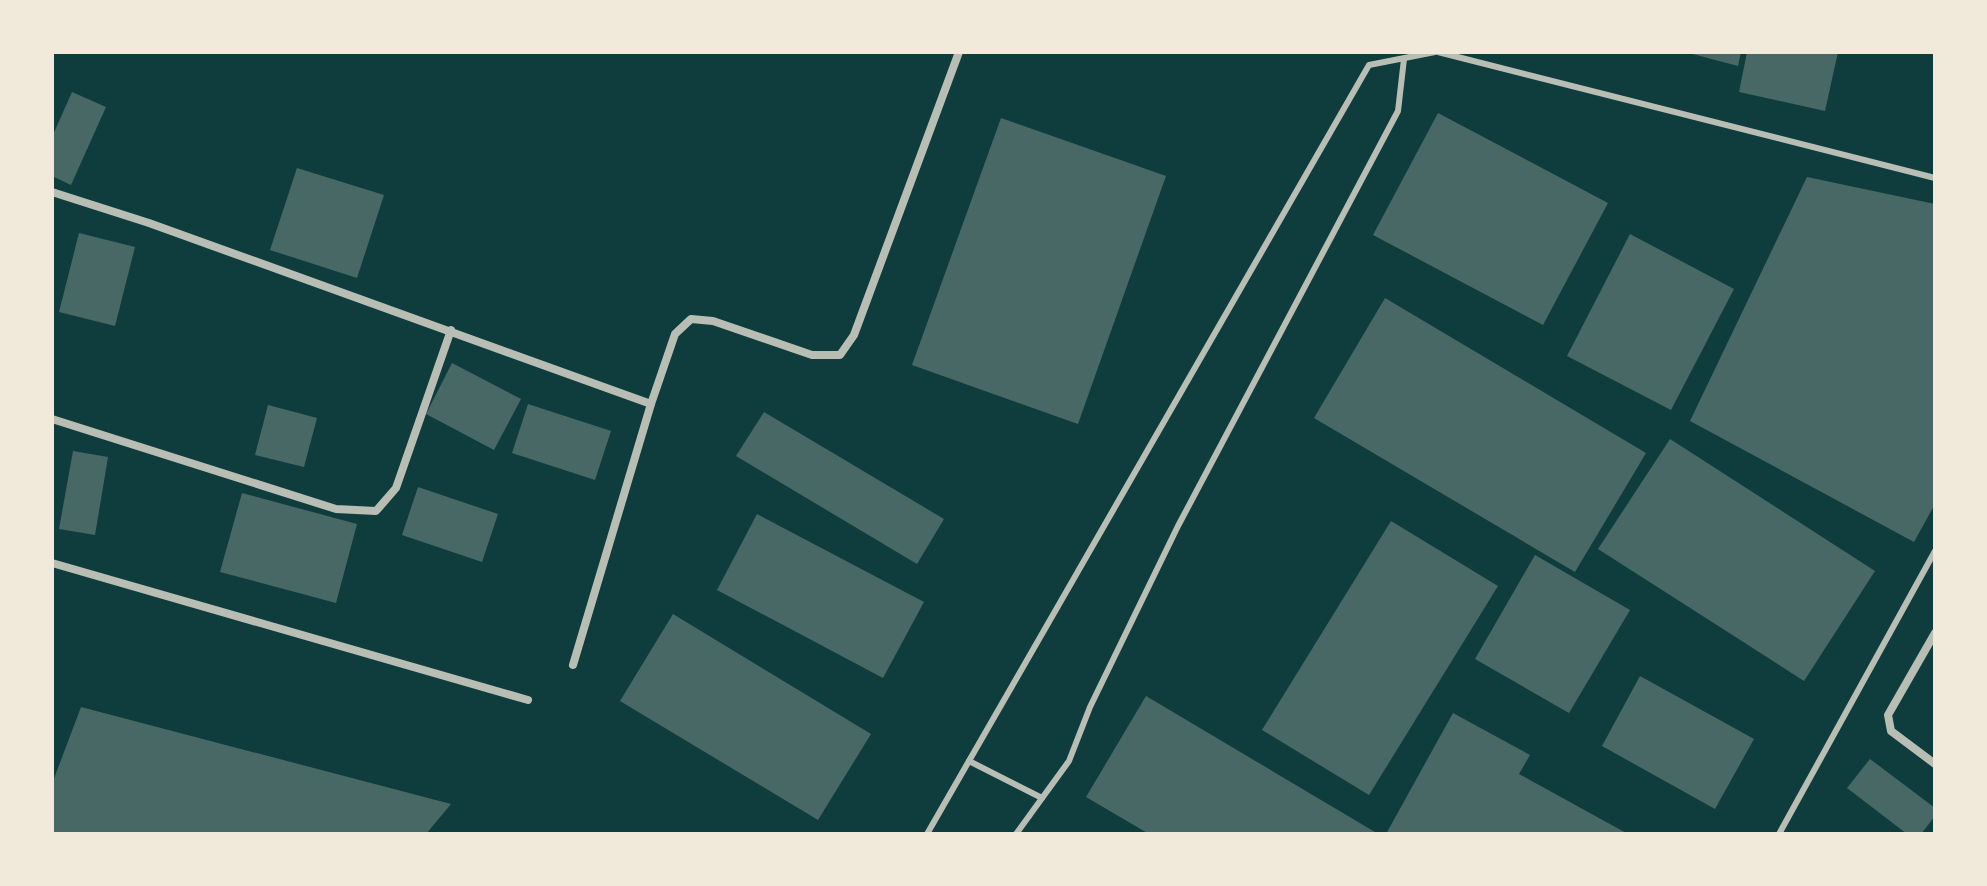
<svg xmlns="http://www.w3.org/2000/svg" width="1987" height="886" viewBox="0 0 1987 886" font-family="Inter,sans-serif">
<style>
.building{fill:#486865}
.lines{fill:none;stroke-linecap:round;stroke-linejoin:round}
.service{stroke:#b8beb3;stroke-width:6}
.minor{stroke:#b8beb3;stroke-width:8}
</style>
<rect width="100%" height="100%" fill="#0f3d3e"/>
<g class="building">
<path d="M 1685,52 L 1741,52 L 1738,66 Z"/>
<path d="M 1747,52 L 1838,52 L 1825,111 L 1739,92 Z"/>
<path d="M 72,92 L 106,107 L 71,185 L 52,176 L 52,137 Z"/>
<path d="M 1438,113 L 1608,203 L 1543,325 L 1373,235 Z"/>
<path d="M 1001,118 L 1166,176 L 1078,424 L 912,365 Z"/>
<path d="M 297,168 L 384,195 L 357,278 L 270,250 Z"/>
<path d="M 1807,177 L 1935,204 L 1935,504 L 1914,542 L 1690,421 Z"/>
<path d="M 79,233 L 135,247 L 115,326 L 59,312 Z"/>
<path d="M 1630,234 L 1734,289 L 1671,410 L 1567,356 Z"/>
<path d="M 1385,298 L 1646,453 L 1575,572 L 1314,418 Z"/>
<path d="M 452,363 L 521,399 L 494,450 L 426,414 Z"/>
<path d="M 528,404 L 611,431 L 595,480 L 512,453 Z"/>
<path d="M 268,405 L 317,418 L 304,467 L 255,455 Z"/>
<path d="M 764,412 L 944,519 L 917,564 L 736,456 Z"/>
<path d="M 1670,439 L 1875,571 L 1804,681 L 1598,549 Z"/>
<path d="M 73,451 L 108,457 L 95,535 L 59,529 Z"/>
<path d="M 418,487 L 498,514 L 482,562 L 402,535 Z"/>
<path d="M 242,493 L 357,524 L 336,603 L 220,572 Z"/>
<path d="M 757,514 L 924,602 L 883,678 L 717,590 Z"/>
<path d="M 1391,521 L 1498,586 L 1369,795 L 1262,730 Z"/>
<path d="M 1535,555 L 1630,610 L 1569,713 L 1475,659 Z"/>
<path d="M 673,614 L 871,734 L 818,820 L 620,701 Z"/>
<path d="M 1640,676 L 1754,739 L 1715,809 L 1602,746 Z"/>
<path d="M 1146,696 L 1375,832 L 1374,834 L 1149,834 L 1086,797 Z"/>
<path d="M 81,707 L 451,804 L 426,834 L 52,834 L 52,784 Z"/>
<path d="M 1453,713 L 1530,755 L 1519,774 L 1628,834 L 1386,834 Z"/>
<path d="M 1870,759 L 1935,808 L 1935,816 L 1921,834 L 1907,834 L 1847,788 Z"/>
</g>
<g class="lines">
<g class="service">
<path d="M 1438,52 L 1935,178"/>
<path d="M 969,761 L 1042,798"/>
<path d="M 927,834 L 1369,65 L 1435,52"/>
<path d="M 1016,834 L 1069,761 L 1090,707 L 1178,526 L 1398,111 L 1404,59"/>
<path d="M 1779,834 L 1935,551"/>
</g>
<g class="minor">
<path d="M 52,192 L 149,223 L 651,404"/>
<path d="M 52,419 L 336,509 L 376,511 L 396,488 L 451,330"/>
<path d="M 52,563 L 528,700"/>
<path d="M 1935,633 L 1888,715 L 1891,731 L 1935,764"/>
<path d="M 573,665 L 651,404 L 675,334 L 691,319 L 713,321 L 812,355 L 840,355 L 854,335 L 959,52"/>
</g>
</g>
<rect width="1987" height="886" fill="none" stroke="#f1e9da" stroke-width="108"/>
</svg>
